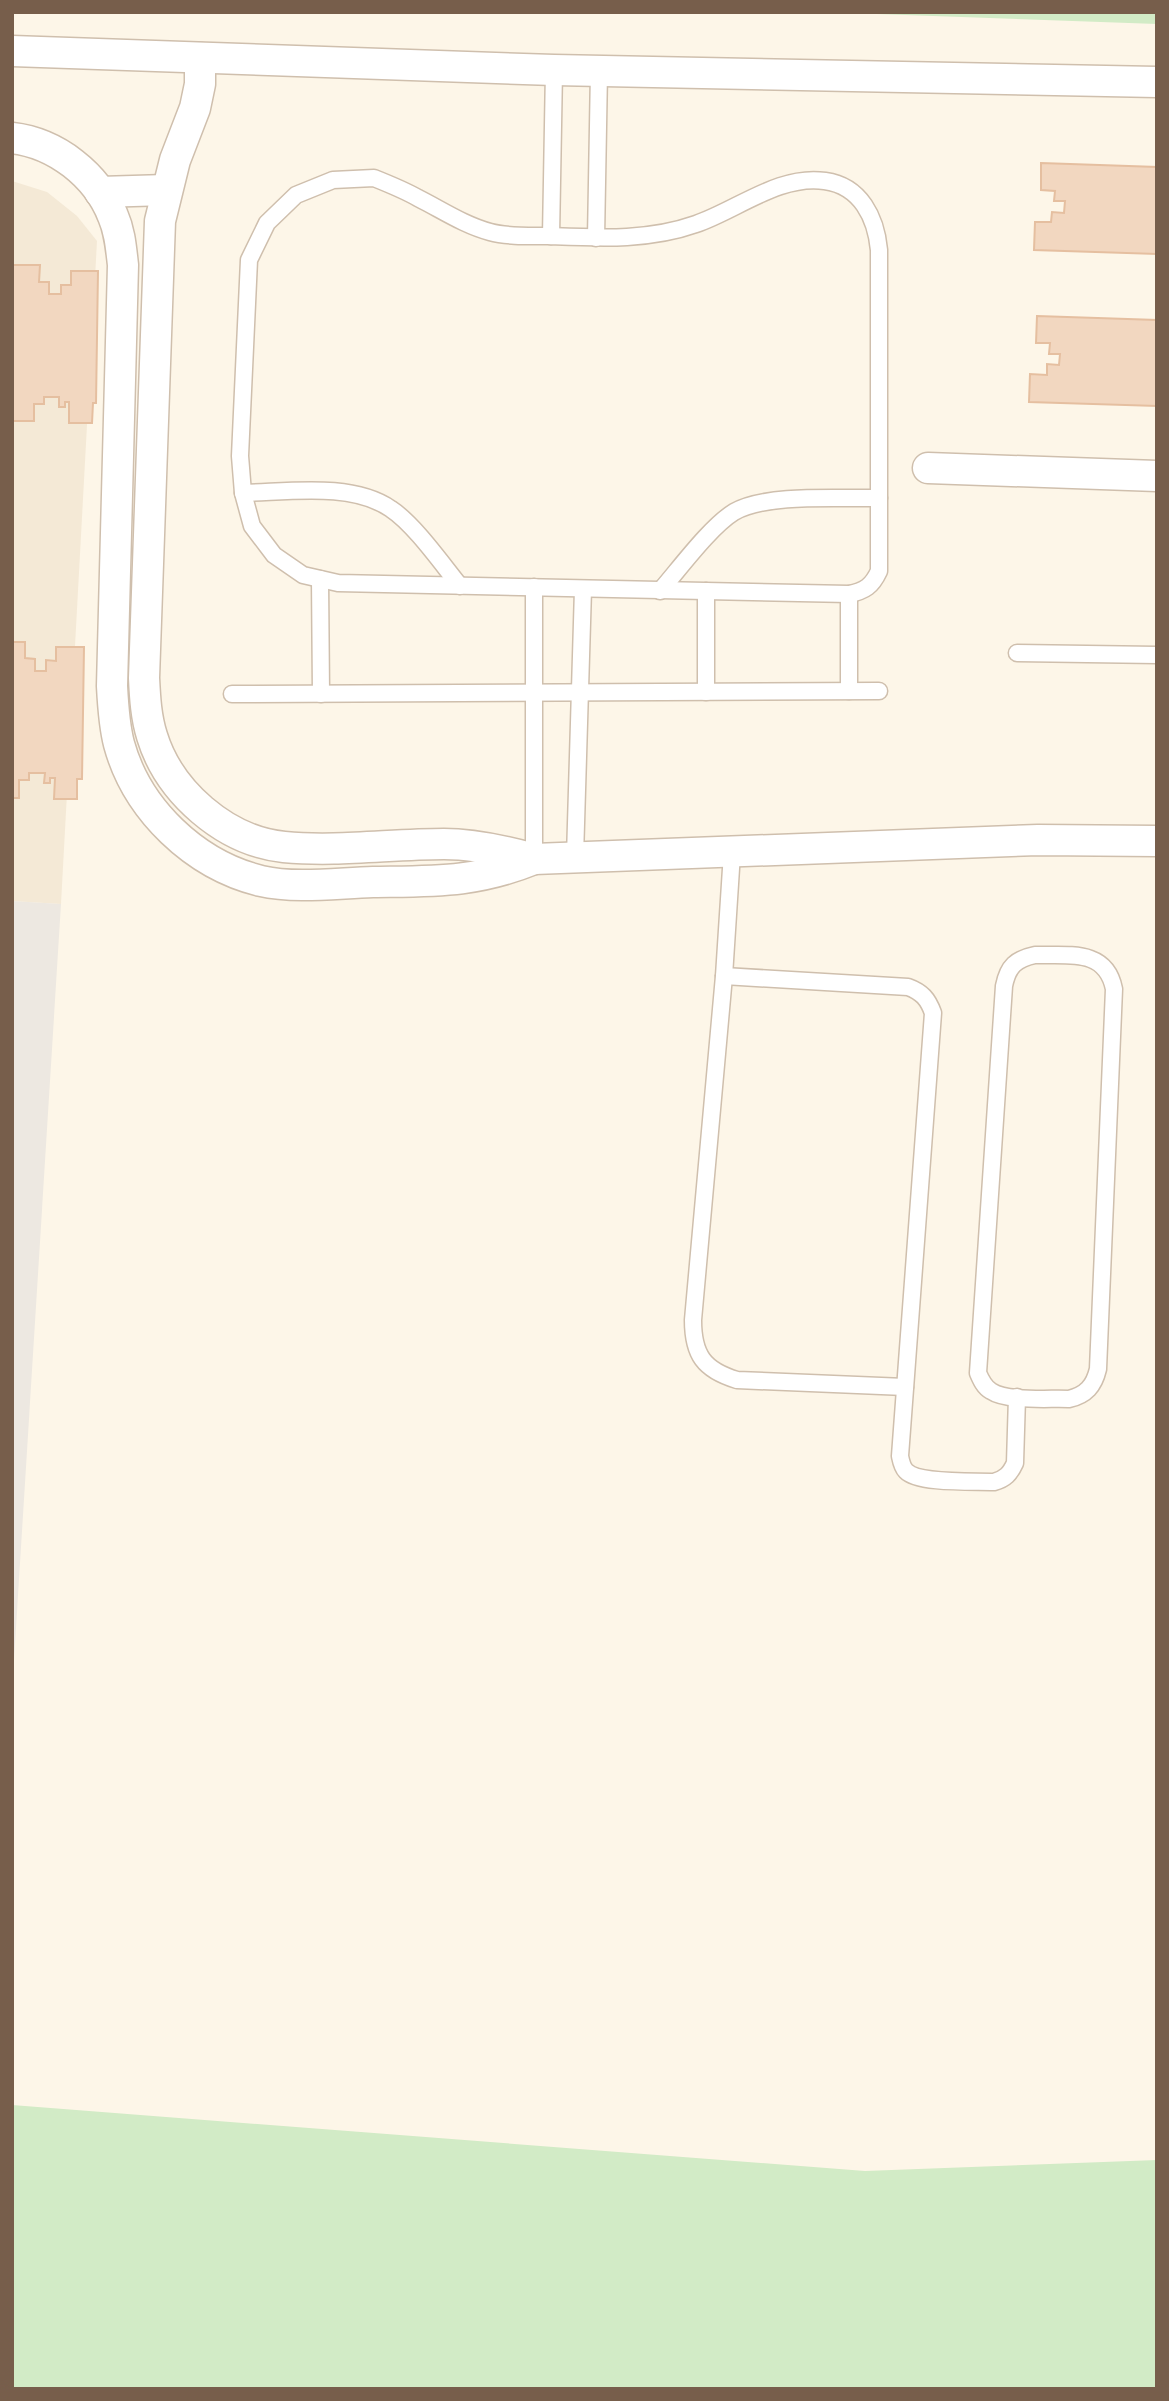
<svg xmlns="http://www.w3.org/2000/svg" width="1169" height="2401" viewBox="0 0 1169 2401" font-family="'Nunito Sans',sans-serif">
<style>
.residential{fill:#f4e9d6}
.industrial{fill:#ede8e1}
.green{fill:#d2ebc6}
.building{fill:#f2d7c0;stroke:#e5bfa0;stroke-width:2}
.lines{fill:none;stroke-linecap:round;stroke-linejoin:round}
.service-casing{stroke:#cfbfad;stroke-width:19}
.minor-casing{stroke:#cfbfad;stroke-width:33}
.service{stroke:#fff;stroke-width:16}
.minor{stroke:#fff;stroke-width:30}
</style>
<rect width="100%" height="100%" fill="#fdf6e8"/>
<path class="residential" d="M 12,181 L 47,192 L 77,216 L 97,241 L 61,904 L 12,901 Z"/>
<path class="industrial" d="M 12,901 L 61,904 L 12,1692 Z"/>
<g class="green">
<path d="M 820,12 L 1157,12 L 1157,24 Z"/>
<path d="M 12,2105 L 865,2171 L 1157,2160 L 1157,2389 L 12,2389 Z"/>
</g>
<g class="building">
<path d="M 1041,163 L 1157,167 L 1157,254 L 1034,250 L 1035,222 L 1051,222 L 1052,212 L 1064,213 L 1065,201 L 1054,201 L 1055,191 L 1041,190 Z"/>
<path d="M 12,265 L 40,265 L 39,282 L 49,282 L 49,294 L 61,294 L 61,285 L 71,285 L 71,271 L 98,271 L 96,403 L 93,403 L 92,423 L 69,423 L 69,402 L 65,402 L 65,407 L 59,407 L 59,397 L 44,397 L 44,404 L 34,404 L 34,421 L 12,421 Z"/>
<path d="M 1037,316 L 1157,320 L 1157,406 L 1029,402 L 1030,374 L 1047,375 L 1047,364 L 1059,365 L 1060,354 L 1049,354 L 1050,343 L 1036,343 Z"/>
<path d="M 12,642 L 25,642 L 25,658 L 35,659 L 35,671 L 46,671 L 46,660 L 56,661 L 56,647 L 84,647 L 82,779 L 77,779 L 77,799 L 54,799 L 55,778 L 50,778 L 50,783 L 44,783 L 45,773 L 29,773 L 29,780 L 19,780 L 19,798 L 12,798 Z"/>
</g>
<g class="lines">
<g class="service-casing">
<g id="service">
<path d="M 374,178 C 389,184 404,190 418,198 C 442,210 464,225 490,232 C 508,237 530,236 548,236 C 599,238 648,241 696,224 C 737,210 780,174 825,181 C 861,186 876,218 879,250 L 879,571 C 872,586 865,591 849,594 L 338,583 L 303,575 L 274,555 L 252,526 L 243,493 L 240,456 L 249,260 L 267,223 L 296,195 L 333,180 Z"/>
<path d="M 551,236 L 554,70"/>
<path d="M 596,238 L 599,71"/>
<path d="M 243,493 C 289,492 352,482 391,509 C 414,524 442,564 460,586"/>
<path d="M 320,579 L 321,694"/>
<path d="M 660,591 C 680,568 710,527 734,512 C 767,493 840,499 879,498"/>
<path d="M 706,591 L 706,692"/>
<path d="M 849,594 L 849,691"/>
<path d="M 1017,653 L 1157,655"/>
<path d="M 232,694 L 879,691"/>
<path d="M 732,853 L 724,976 L 693,1320 C 693,1355 704,1370 737,1380 L 905,1387"/>
<path d="M 575,857 L 583,589"/>
<path d="M 534,859 L 534,587"/>
<path d="M 1035,955 C 1068,956 1106,948 1114,989 L 1098,1369 C 1094,1386 1086,1395 1069,1399 C 1050,1398 1007,1402 991,1391 C 984,1387 981,1380 978,1373 L 1004,986 C 1008,966 1016,959 1035,955 Z"/>
<path d="M 724,976 L 908,987 C 922,992 928,999 933,1013 L 900,1456 C 901,1461 902,1467 906,1471 C 918,1484 975,1481 994,1482 C 1005,1479 1010,1474 1015,1463 L 1017,1397"/>
</g>
</g>
<g class="minor-casing">
<g id="minor">
<path d="M 12,51 L 554,70 L 1157,82"/>
<path d="M 200,58 L 200,84 L 195,108 L 175,160 L 160,221 L 144,678 C 145,698 146,717 152,736 C 169,792 225,841 284,847 C 337,852 391,844 444,844 C 475,844 505,851 534,859 L 1038,840 L 1157,841"/>
<path d="M 12,138 C 56,143 97,175 113,216 C 120,232 121,248 123,265 L 112,686 C 113,705 114,725 119,744 C 137,810 195,865 261,881 C 296,889 337,883 373,882 C 434,881 475,883 534,859"/>
<path d="M 100,192 L 166,190"/>
<path d="M 928,468 L 1157,476"/>
</g>
</g>
<use href="#service" class="service"/>
<use href="#minor" class="minor"/>
</g>
<rect width="1169" height="2401" fill="none" stroke="#775e4b" stroke-width="28"/>
</svg>
